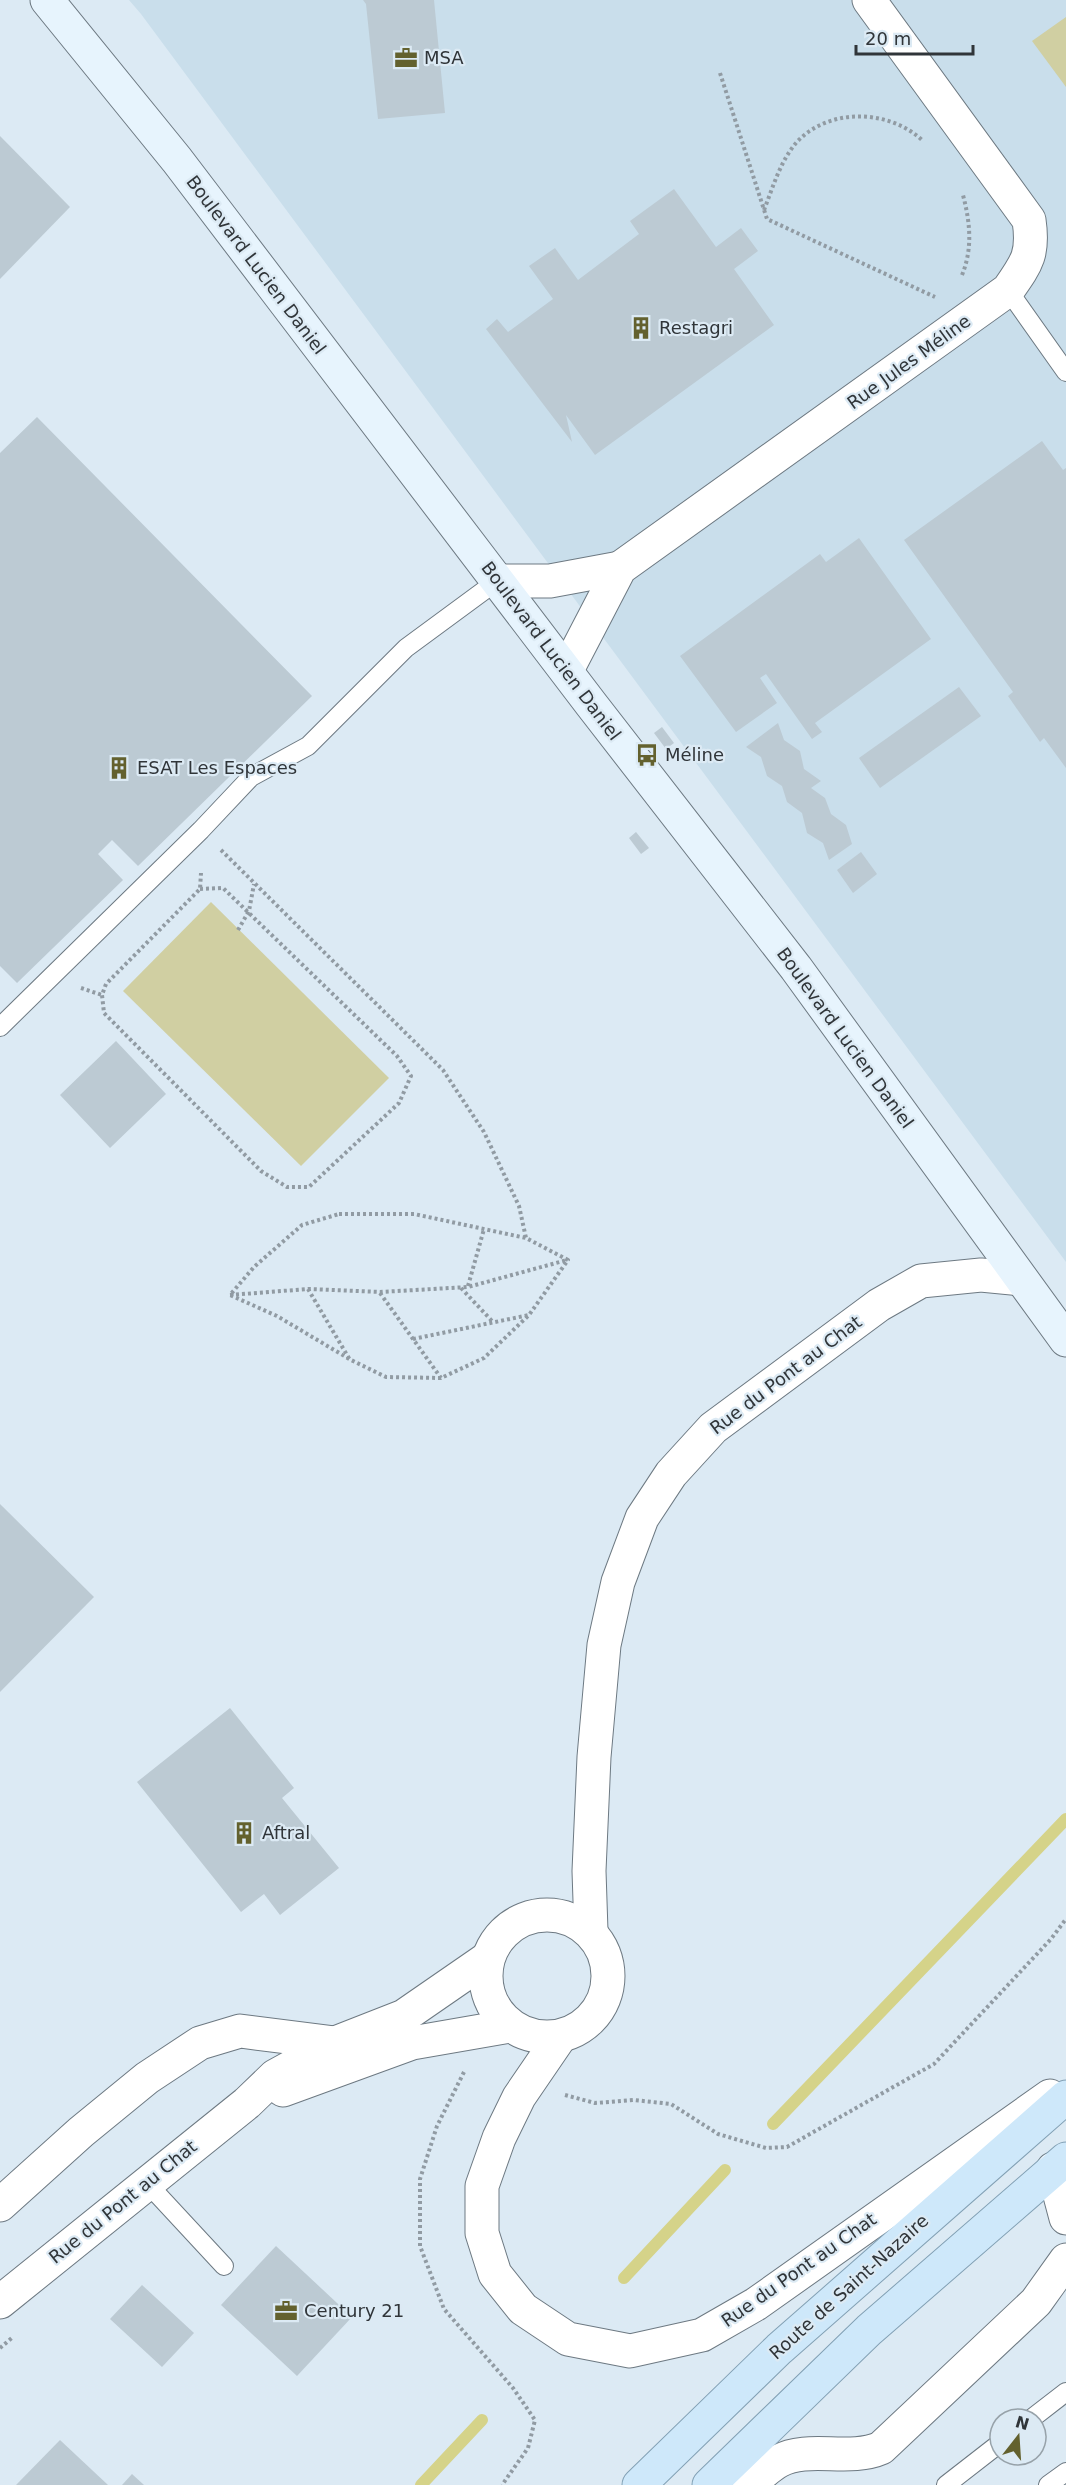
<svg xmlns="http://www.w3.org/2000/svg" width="1066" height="2485" viewBox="0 0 1066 2485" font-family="'DejaVu Sans',sans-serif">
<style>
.built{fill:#c9deeb}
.green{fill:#d0cfa2}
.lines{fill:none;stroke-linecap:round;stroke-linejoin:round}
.stream{stroke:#d5d389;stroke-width:12}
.building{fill:#bccad3}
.lane-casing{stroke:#6d7982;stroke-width:20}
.street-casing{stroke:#6d7982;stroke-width:35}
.secondary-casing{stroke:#6d7982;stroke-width:35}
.primary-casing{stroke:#82a0b4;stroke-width:35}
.path{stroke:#919ba3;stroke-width:4;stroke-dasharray:3 3;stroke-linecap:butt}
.lane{stroke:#fff;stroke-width:18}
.street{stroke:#fff;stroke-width:33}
.secondary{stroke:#e7f4fd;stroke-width:33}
.primary{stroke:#cee8fa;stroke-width:33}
.labels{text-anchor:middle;stroke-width:4.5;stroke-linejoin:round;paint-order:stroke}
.poi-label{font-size:18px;fill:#303539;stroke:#dceaf4;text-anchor:start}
.street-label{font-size:18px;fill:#303539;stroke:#dceaf4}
</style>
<rect width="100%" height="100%" fill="#dceaf4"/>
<path class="built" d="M 129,0 L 1066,0 L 1066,1262 L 141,14 Z"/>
<g class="green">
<path d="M 1066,17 L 1066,87 L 1032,41 Z"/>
<path d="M 211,902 L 389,1078 L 301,1166 L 123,991 Z"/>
</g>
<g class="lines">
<g class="stream">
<path d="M 773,2124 L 1066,1819"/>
<path d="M 624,2278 L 725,2170"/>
<path d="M 421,2485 L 482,2420"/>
</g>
</g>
<g class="building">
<path d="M 363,0 L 434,0 L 445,113 L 378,119 L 366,4 Z"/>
<path d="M 0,136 L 70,207 L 0,279 Z"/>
<path d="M 674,189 L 716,247 L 741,228 L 758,251 L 734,269 L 774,325 L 595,455 L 566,415 L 572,442 L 486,329 L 497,319 L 508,332 L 553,299 L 529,266 L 555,248 L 578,280 L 639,234 L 630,221 Z"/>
<path d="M 37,417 L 312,696 L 138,866 L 112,840 L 98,854 L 123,880 L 17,983 L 0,966 L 0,453 Z"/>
<path d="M 1042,441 L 1063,470 L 1066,468 L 1066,768 L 1044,738 L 1040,742 L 1008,696 L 1013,692 L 904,540 Z"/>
<path d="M 859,538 L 931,639 L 815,723 L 822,732 L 812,739 L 766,674 L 760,678 L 777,703 L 736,732 L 680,656 L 820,554 L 826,562 Z"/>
<path d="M 959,687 L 981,716 L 880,788 L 859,758 Z"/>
<path d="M 778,723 L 784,740 L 800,751 L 804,769 L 821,781 L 811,788 L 825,798 L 831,814 L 846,825 L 852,844 L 829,860 L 823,843 L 807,833 L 802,813 L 787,802 L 782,786 L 767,776 L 761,757 L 746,747 Z"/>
<path d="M 662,727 L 674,743 L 666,749 L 654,733 Z"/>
<path d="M 636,832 L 649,848 L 641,854 L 629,838 Z"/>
<path d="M 861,852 L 877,874 L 853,893 L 837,870 Z"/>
<path d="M 116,1041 L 166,1094 L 110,1148 L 60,1095 Z"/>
<path d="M 0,1504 L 94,1597 L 0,1692 Z"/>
<path d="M 230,1708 L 294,1788 L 282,1798 L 339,1868 L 280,1915 L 264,1894 L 241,1912 L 137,1782 Z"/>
<path d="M 276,2246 L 352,2317 L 297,2376 L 221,2305 Z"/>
<path d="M 142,2285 L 194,2333 L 162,2367 L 110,2319 Z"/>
<path d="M 60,2440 L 108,2485 L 16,2485 Z"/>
<path d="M 132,2474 L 144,2485 L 122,2485 Z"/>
</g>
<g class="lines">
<g class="lane-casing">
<g id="lane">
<path d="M 1008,290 L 1066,372"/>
<path d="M 0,1027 L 201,830 L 251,777 L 308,746 L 406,648 L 497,581"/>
<path d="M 147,2183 L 224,2266"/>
<path d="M 1031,2419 L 1066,2392"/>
<path d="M 946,2485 L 1000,2443"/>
<path d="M 1048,2485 L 1066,2472"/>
</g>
</g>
<g class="street-casing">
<g id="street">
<path d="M 497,581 L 550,581 L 620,568"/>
<path d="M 567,670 L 620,568 L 1008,290 C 1027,263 1034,254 1029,220 L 869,0"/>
<circle cx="547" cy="1976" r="61"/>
<path d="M 591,1931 L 589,1871 L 594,1757 L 604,1645 L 618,1582 L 642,1518 L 671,1474 L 713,1428 L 879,1305 L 921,1281 L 981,1275 L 1021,1279"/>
<path d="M 560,2037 L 519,2097 L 499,2138 L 482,2186 L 482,2233 L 495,2274 L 523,2309 L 568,2339 L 630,2351 L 702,2335 L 756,2304 L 1050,2096"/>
<path d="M 283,2090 L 412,2043 L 510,2026"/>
<path d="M 1053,2169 L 1066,2218"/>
<path d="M 0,2205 L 81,2132 L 147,2078 L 200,2043 L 240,2031 L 335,2043"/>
<path d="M 0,2302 L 247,2103 L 275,2076 L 335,2043 L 404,2016 L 488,1958"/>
<path d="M 749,2485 C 758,2477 768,2467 779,2461 C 808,2445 849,2462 881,2448 L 1036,2302 L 1066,2260"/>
</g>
</g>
<g class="secondary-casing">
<path id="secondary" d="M 47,0 L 177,160 L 591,704 L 796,968 L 1066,1340"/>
</g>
<g class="primary-casing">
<g id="primary">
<path d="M 639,2485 L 779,2349 L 1066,2097"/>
<path d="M 709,2485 L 869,2330 L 1066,2159"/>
</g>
</g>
<g class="path">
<path d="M 720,73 L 767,219 L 935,297"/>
<path d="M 764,210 C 773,187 780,162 796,143 C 828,107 890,109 923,141"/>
<path d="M 962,275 C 973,248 970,222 963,195"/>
<path d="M 221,850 L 443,1070 L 484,1132 L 519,1206 L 526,1238"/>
<path d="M 200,889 L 223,888 L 397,1056 L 411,1076 L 399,1103 L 309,1187 L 287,1187 L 261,1171 L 104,1013 L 102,995 L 106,984 L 200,889 L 201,873"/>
<path d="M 238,930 L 249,911 L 254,884"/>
<path d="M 81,988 L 102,995"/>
<path d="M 339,1214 L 414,1214 L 526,1238 L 568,1260 L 529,1315 L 484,1358 L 441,1378 L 386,1377 L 351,1360 L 277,1316 L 230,1295 L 254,1267 L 302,1225 Z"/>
<path d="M 468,1286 L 484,1229"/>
<path d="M 461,1288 L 492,1321"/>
<path d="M 308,1289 L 350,1360"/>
<path d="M 380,1293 L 441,1378"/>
<path d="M 230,1295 L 308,1289 L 380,1292 L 468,1287 L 567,1260"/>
<path d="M 413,1339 L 529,1315"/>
<path d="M 464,2072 L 437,2126 L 420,2179 L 420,2246 L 444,2309 L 513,2388 L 535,2420 L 528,2448 L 502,2485"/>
<path d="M 565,2095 L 595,2103 L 634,2100 L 671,2104 L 718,2134 L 766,2148 L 787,2147 L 934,2064 L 1051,1939 L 1066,1919"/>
<path d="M 0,2348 L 13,2337"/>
</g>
<use href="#lane" class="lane"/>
<use href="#street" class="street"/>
<use href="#secondary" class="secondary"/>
<use href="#primary" class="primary"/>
</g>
<defs>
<g id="office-bare" transform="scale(1.8)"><path d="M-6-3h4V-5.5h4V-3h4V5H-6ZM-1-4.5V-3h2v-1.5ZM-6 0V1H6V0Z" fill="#63612e" stroke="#dceaf4" stroke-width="2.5" paint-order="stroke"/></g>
<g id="building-bare" transform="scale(1.8)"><path d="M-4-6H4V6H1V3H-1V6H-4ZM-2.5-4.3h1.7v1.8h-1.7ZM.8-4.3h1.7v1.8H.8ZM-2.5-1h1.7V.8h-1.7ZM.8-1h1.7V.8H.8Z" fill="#63612e" stroke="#dceaf4" stroke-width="2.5" paint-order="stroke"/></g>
<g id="bus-bare" transform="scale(1.8)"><path d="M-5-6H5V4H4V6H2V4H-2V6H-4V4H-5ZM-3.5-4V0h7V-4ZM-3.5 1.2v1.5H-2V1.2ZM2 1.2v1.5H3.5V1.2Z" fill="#63612e" stroke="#dceaf4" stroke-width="2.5" paint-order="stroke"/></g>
</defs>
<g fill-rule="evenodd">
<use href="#office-bare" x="406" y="58"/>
<use href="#building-bare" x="641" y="328"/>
<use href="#bus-bare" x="647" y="755"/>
<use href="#building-bare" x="119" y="768"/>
<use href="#building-bare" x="244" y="1833"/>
<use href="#office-bare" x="286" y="2311"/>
</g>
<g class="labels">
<g class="poi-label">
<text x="424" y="64">MSA</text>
<text x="659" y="334">Restagri</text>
<text x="665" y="761">Méline</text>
<text x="137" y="774">ESAT Les Espaces</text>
<text x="262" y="1839">Aftral</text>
<text x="304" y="2317">Century 21</text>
</g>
<g class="street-label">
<text transform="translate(256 265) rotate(53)" y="6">Boulevard Lucien Daniel</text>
<text transform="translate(909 362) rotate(-36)" y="6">Rue Jules Méline</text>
<text transform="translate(551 651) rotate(53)" y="6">Boulevard Lucien Daniel</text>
<text transform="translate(845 1038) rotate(54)" y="6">Boulevard Lucien Daniel</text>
<text transform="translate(786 1375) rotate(-37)" y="6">Rue du Pont au Chat</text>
<text transform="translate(123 2202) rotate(-39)" y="6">Rue du Pont au Chat</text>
<text transform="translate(799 2270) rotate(-35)" y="6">Rue du Pont au Chat</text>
<text transform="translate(849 2287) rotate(-42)" y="6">Route de Saint-Nazaire</text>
</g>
</g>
<g transform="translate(1018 2437) rotate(17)"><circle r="28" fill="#dceaf4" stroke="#97a2a9" stroke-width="1.5"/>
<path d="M0-4.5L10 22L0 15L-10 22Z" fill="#63612e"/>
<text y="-9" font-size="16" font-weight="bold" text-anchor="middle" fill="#303539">N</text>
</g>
<path d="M856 45v9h117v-9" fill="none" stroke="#303539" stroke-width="3"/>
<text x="865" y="45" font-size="18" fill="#303539" stroke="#dceaf4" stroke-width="4.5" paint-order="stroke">20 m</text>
</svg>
